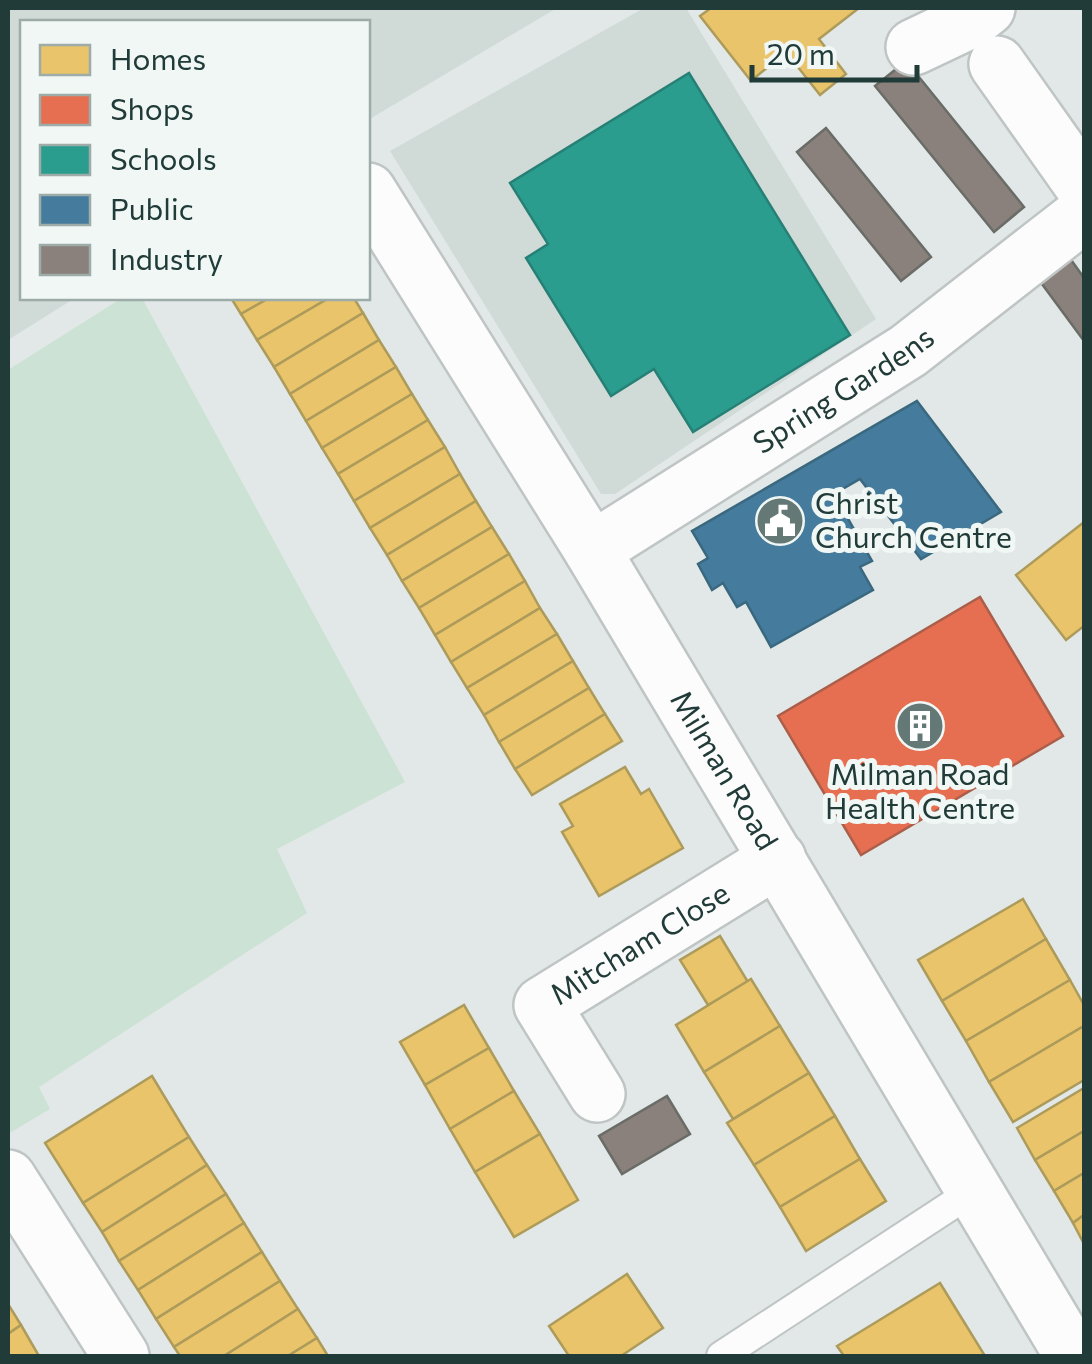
<svg xmlns="http://www.w3.org/2000/svg" width="1092" height="1364" viewBox="0 0 1092 1364" font-family="Commissioner,sans-serif">
<style>
.built{fill:#d0dad7}
.green{fill:#cbe2d5}
.homes{fill:#e9c46a;stroke:#ad9b5b;stroke-width:2.5}
.shops{fill:#e76f51;stroke:#ab5f4a;stroke-width:2.5}
.schools{fill:#2a9d8f;stroke:#278075;stroke-width:2.5}
.public{fill:#457b9d;stroke:#3a687f;stroke-width:2.5}
.industry{fill:#8a817c;stroke:#6a6c68;stroke-width:2.5}
.lines{fill:none;stroke-linecap:round;stroke-linejoin:round}
.service-casing{stroke:#bfc5c4;stroke-width:32}
.minor-casing{stroke:#bfc5c4;stroke-width:60}
.service{stroke:#fbfcfb;stroke-width:28}
.minor{stroke:#fbfcfb;stroke-width:55}
.labels{text-anchor:middle;stroke-width:10;stroke-linejoin:round;paint-order:stroke}
.street-label{font-size:30px;fill:#203b38;stroke:#f0f7f5}
.poi-label{font-size:30px;fill:#203b38;stroke:#f0f7f5;text-anchor:start}
</style>
<rect width="100%" height="100%" fill="#e2e8e7"/>
<g class="built">
<path d="M 8,8 L 557,8 L 368,120 L 368,22 L 22,22 L 22,298 L 75,298 L 8,340 Z"/>
<path d="M 644,8 L 686,8 L 876,319 L 615,494 L 601,494 L 390,151 Z"/>
</g>
<path class="green" d="M 122,298 L 142,298 L 405,782 L 277,849 L 307,913 L 39,1087 L 50,1109 L 8,1134 L 8,370 Z"/>
<g class="homes">
<path d="M 711,8 L 859,8 L 819,39 L 846,74 L 820,95 L 786,52 L 751,81 L 700,16 Z"/>
<path d="M 231,298 L 269,298 L 241,314 Z"/>
<path d="M 269,298 L 329,298 L 257,340 L 241,314 Z"/>
<path d="M 329,298 L 354,298 L 363,313 L 274,367 L 257,340 Z"/>
<path d="M 363,313 L 379,340 L 290,394 L 274,367 Z"/>
<path d="M 379,340 L 396,367 L 306,421 L 290,394 Z"/>
<path d="M 396,367 L 412,394 L 322,448 L 306,421 Z"/>
<path d="M 412,394 L 428,420 L 338,474 L 322,448 Z"/>
<path d="M 428,420 L 445,447 L 354,501 L 338,474 Z"/>
<path d="M 445,447 L 460,474 L 370,528 L 354,501 Z"/>
<path d="M 460,474 L 476,501 L 387,555 L 370,528 Z"/>
<path d="M 476,501 L 492,527 L 402,581 L 387,555 Z"/>
<path d="M 1084,522 L 1084,626 L 1066,640 L 1016,575 Z"/>
<path d="M 492,527 L 509,554 L 419,608 L 402,581 Z"/>
<path d="M 509,554 L 525,581 L 435,635 L 419,608 Z"/>
<path d="M 525,581 L 540,608 L 451,662 L 435,635 Z"/>
<path d="M 540,608 L 557,634 L 467,688 L 451,662 Z"/>
<path d="M 557,634 L 573,661 L 484,715 L 467,688 Z"/>
<path d="M 573,661 L 589,688 L 499,742 L 484,715 Z"/>
<path d="M 589,688 L 605,714 L 515,769 L 499,742 Z"/>
<path d="M 605,714 L 622,741 L 532,795 L 515,769 Z"/>
<path d="M 625,767 L 641,794 L 649,789 L 683,848 L 599,896 L 562,832 L 573,826 L 560,804 Z"/>
<path d="M 1023,899 L 1046,939 L 942,1001 L 918,960 Z"/>
<path d="M 720,936 L 748,982 L 708,1005 L 680,960 Z"/>
<path d="M 1046,939 L 1070,980 L 966,1041 L 942,1001 Z"/>
<path d="M 751,979 L 780,1026 L 704,1072 L 676,1025 Z"/>
<path d="M 1070,980 L 1084,1005 L 1084,1026 L 989,1082 L 966,1041 Z"/>
<path d="M 464,1005 L 489,1048 L 425,1085 L 400,1042 Z"/>
<path d="M 780,1026 L 809,1073 L 733,1119 L 704,1072 Z"/>
<path d="M 1084,1026 L 1084,1080 L 1013,1122 L 989,1082 Z"/>
<path d="M 489,1048 L 514,1091 L 450,1129 L 425,1085 Z"/>
<path d="M 809,1073 L 835,1116 L 754,1165 L 727,1123 Z"/>
<path d="M 152,1076 L 189,1137 L 83,1203 L 45,1143 Z"/>
<path d="M 1084,1088 L 1084,1131 L 1035,1160 L 1017,1128 Z"/>
<path d="M 514,1091 L 540,1134 L 475,1172 L 450,1129 Z"/>
<path d="M 835,1116 L 860,1159 L 780,1207 L 754,1165 Z"/>
<path d="M 1084,1131 L 1084,1173 L 1054,1191 L 1035,1160 Z"/>
<path d="M 540,1134 L 578,1200 L 514,1237 L 475,1172 Z"/>
<path d="M 189,1137 L 207,1165 L 102,1232 L 83,1203 Z"/>
<path d="M 860,1159 L 886,1201 L 806,1251 L 780,1207 Z"/>
<path d="M 207,1165 L 226,1194 L 119,1261 L 102,1232 Z"/>
<path d="M 1084,1173 L 1084,1215 L 1073,1223 L 1054,1191 Z"/>
<path d="M 226,1194 L 244,1223 L 138,1290 L 119,1261 Z"/>
<path d="M 1084,1215 L 1084,1244 L 1073,1223 Z"/>
<path d="M 244,1223 L 262,1252 L 156,1319 L 138,1290 Z"/>
<path d="M 262,1252 L 280,1281 L 174,1347 L 156,1319 Z"/>
<path d="M 627,1274 L 663,1328 L 621,1356 L 569,1356 L 549,1326 Z"/>
<path d="M 280,1281 L 298,1309 L 224,1356 L 180,1356 L 174,1347 Z"/>
<path d="M 940,1283 L 985,1356 L 844,1356 L 837,1346 Z"/>
<path d="M 8,1304 L 21,1325 L 8,1334 Z"/>
<path d="M 298,1309 L 317,1338 L 288,1356 L 224,1356 Z"/>
<path d="M 21,1325 L 39,1356 L 8,1356 L 8,1334 Z"/>
<path d="M 317,1338 L 328,1356 L 288,1356 Z"/>
</g>
<path class="shops" d="M 980,597 L 1063,736 L 861,855 L 778,716 Z"/>
<path class="schools" d="M 689,73 L 850,335 L 693,432 L 654,369 L 611,396 L 526,258 L 548,244 L 510,183 Z"/>
<path class="public" d="M 917,401 L 1001,512 L 921,559 L 860,479 L 834,494 L 872,561 L 860,567 L 873,590 L 771,647 L 746,602 L 737,607 L 723,583 L 712,590 L 698,564 L 708,558 L 692,531 Z"/>
<g class="industry">
<path d="M 906,61 L 1024,207 L 994,232 L 875,86 Z"/>
<path d="M 826,128 L 931,257 L 901,281 L 797,152 Z"/>
<path d="M 1069,257 L 1084,278 L 1084,341 L 1039,280 Z"/>
<path d="M 667,1096 L 690,1134 L 622,1174 L 599,1136 Z"/>
</g>
<g class="lines">
<g class="service-casing">
<path id="service" d="M 721,1356 L 973,1191"/>
</g>
<g class="minor-casing">
<g id="minor">
<path d="M 914,47 L 973,19 L 987,8"/>
<path d="M 997,64 L 1084,187"/>
<path id="s1" d="M 368,191 L 592,550 L 1073,1356"/>
<path id="s2" d="M 592,550 L 908,351 L 1084,214"/>
<path id="s3" d="M 597,1094 L 542,1005 L 778,859"/>
<path d="M 8,1178 L 121,1356"/>
</g>
</g>
<use href="#service" class="service"/>
<use href="#minor" class="minor"/>
</g>
<defs>
<g id="civic-disc" transform="scale(2.5)"><circle r="9.5" fill="#647875" stroke="#f0f7f5"/><path d="M-.6-6.5H3V-4.5H.6V-3L4-1V1h2V6H-6V1h2V-1L-.6-3ZM-1.2 2.5V6h2.4V2.5Z" fill="#fff"/></g>
<g id="building-disc" transform="scale(2.5)"><circle r="9.5" fill="#647875" stroke="#f0f7f5"/><path d="M-4-6H4V6H1V3H-1V6H-4ZM-2.5-4.3h1.7v1.8h-1.7ZM.8-4.3h1.7v1.8H.8ZM-2.5-1h1.7V.8h-1.7ZM.8-1h1.7V.8H.8Z" fill="#fff"/></g>
</defs>
<g fill-rule="evenodd">
<use href="#civic-disc" x="780" y="521"/>
<use href="#building-disc" x="920" y="726"/>
</g>
<g class="labels">
<g class="street-label">
<text dy="10" stroke="none"><textPath href="#s2" startOffset="298">Spring Gardens</textPath></text>
<text dy="10" stroke="none"><textPath href="#s1" startOffset="680">Milman Road</textPath></text>
<text dy="10" stroke="none"><textPath href="#s3" startOffset="220">Mitcham Close</textPath></text>
</g>
<g class="poi-label">
<text x="815" y="514">Christ<tspan x="815" dy="34">Church Centre</tspan></text>
<text x="920" y="785" text-anchor="middle">Milman Road<tspan x="920" dy="34">Health Centre</tspan></text>
</g>
</g>
<rect width="1092" height="1364" fill="none" stroke="#203b38" stroke-width="20"/>
<rect x="20" y="20" width="350" height="280" fill="#f0f7f5" stroke="#9daca9" stroke-width="2.5"/>
<rect x="40" y="45" width="50" height="30" fill="#e9c46a" stroke="#9daca9" stroke-width="2.5"/>
<text x="110" y="70" font-size="30" fill="#203b38">Homes</text>
<rect x="40" y="95" width="50" height="30" fill="#e76f51" stroke="#9daca9" stroke-width="2.5"/>
<text x="110" y="120" font-size="30" fill="#203b38">Shops</text>
<rect x="40" y="145" width="50" height="30" fill="#2a9d8f" stroke="#9daca9" stroke-width="2.5"/>
<text x="110" y="170" font-size="30" fill="#203b38">Schools</text>
<rect x="40" y="195" width="50" height="30" fill="#457b9d" stroke="#9daca9" stroke-width="2.5"/>
<text x="110" y="220" font-size="30" fill="#203b38">Public</text>
<rect x="40" y="245" width="50" height="30" fill="#8a817c" stroke="#9daca9" stroke-width="2.5"/>
<text x="110" y="270" font-size="30" fill="#203b38">Industry</text>
<path d="M752 65v15h165v-15" fill="none" stroke="#203b38" stroke-width="5"/>
<text x="767" y="65" font-size="30" fill="#203b38" stroke="#f0f7f5" stroke-width="8" paint-order="stroke">20 m</text>
</svg>
